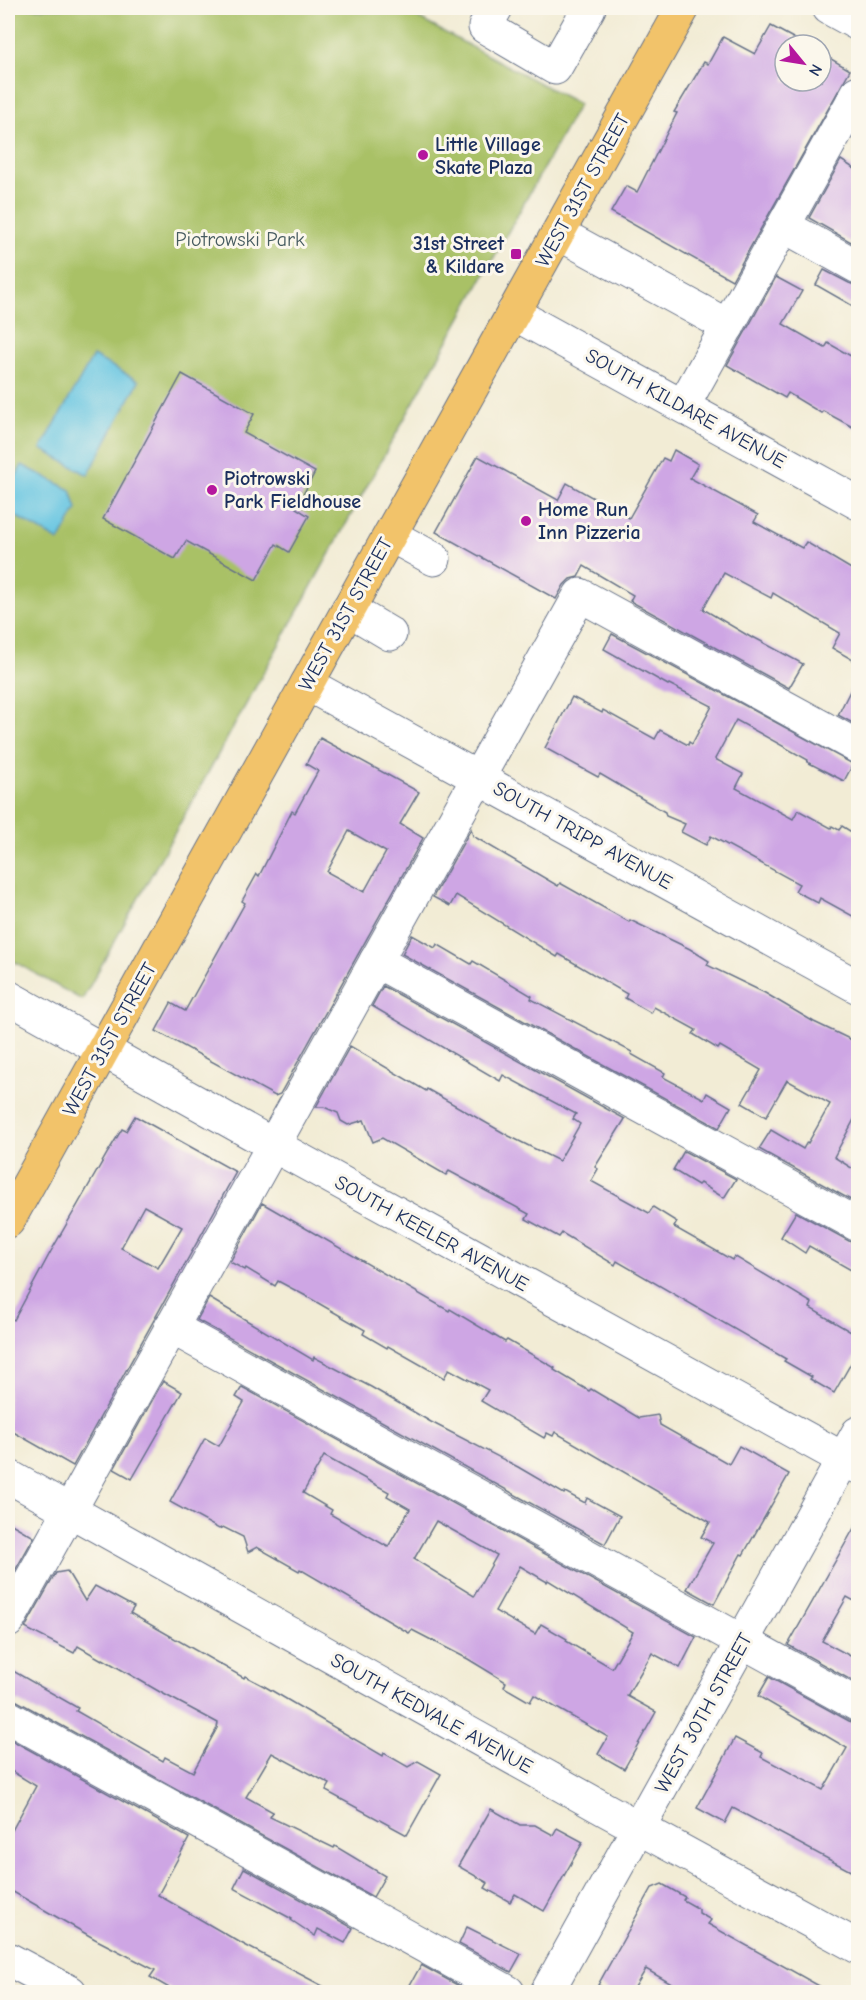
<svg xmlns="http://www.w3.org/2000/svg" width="866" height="2000" viewBox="0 0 866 2000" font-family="'Comic Neue',sans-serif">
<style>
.green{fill:#a9c166;stroke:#627862;stroke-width:1.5}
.water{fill:#63c4e1;stroke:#3f7aa0;stroke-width:1.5}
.building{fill:#cea6e4;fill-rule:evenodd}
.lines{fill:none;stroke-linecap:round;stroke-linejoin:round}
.minor-casing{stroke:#667188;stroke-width:35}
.major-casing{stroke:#667188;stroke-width:35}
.minor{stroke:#fff;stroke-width:33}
.major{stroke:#f2c36a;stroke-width:33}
.poi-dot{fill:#b5179e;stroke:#fbf7ec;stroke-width:2}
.labels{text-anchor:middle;stroke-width:6;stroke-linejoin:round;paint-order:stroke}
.poi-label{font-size:20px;font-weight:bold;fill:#1b2f5e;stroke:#fbf7ec;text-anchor:start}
.street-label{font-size:20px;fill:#1b2f5e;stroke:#fbf7ec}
.park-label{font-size:20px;fill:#465b60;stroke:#fbf7ec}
</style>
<rect width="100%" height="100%" fill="#fbf7ec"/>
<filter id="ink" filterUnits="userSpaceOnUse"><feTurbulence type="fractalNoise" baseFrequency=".0167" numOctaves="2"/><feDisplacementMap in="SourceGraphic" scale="12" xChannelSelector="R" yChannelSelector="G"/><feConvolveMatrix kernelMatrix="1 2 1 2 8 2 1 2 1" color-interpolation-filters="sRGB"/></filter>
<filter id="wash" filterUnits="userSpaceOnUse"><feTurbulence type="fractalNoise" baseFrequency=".008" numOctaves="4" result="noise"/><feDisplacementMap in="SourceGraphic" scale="24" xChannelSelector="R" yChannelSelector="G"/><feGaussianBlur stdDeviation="1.35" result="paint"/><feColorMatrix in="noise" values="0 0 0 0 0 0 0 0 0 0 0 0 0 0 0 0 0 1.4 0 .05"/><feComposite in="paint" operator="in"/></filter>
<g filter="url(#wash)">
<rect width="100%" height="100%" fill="#f2ecd5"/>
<path class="green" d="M 8,8 L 399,8 L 579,104 L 82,1000 L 8,958 Z"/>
<g class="water">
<path d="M 93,356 L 139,381 L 88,475 L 41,449 Z"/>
<path d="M 22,465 L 71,490 L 77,509 L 59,541 L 8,512 L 8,491 Z"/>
</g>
<g id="blocks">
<g class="building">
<path d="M 771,26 L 806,45 L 785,45 L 785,81 L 821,81 L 821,53 L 850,70 L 732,280 L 611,212 L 626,186 L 637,192 L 677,113 L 674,112 L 704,62 L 708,64 L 723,37 L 755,54 Z"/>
<path d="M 841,160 L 858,171 L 858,246 L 809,218 Z"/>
<path d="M 824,270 L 849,283 L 858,286 L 858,309 L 816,285 Z"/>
<path d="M 776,277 L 802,291 L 783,324 L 825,348 L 828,343 L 858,360 L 858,430 L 823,411 L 821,413 L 788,393 L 785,398 L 727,365 Z"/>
<path d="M 182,374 L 254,414 L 244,433 L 315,472 L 296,508 L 309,516 L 289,552 L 276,544 L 256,580 L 186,541 L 175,559 L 103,519 Z"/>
<path d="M 674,450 L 698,464 L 690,478 L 758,515 L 754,522 L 802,548 L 806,542 L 858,573 L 858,663 L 832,648 L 840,633 L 773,593 L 771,598 L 724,573 L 703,609 L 752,638 L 753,637 L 803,664 L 789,688 L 630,601 L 633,595 L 584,566 L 578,577 L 570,579 L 564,585 L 556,599 L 436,532 L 478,456 L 558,500 L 567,483 L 629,518 L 663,458 L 669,461 Z"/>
<path d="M 612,634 L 853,764 L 844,781 L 807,762 L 808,760 L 736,720 L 715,759 L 743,774 L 736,788 L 793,819 L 798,810 L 831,828 L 832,826 L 839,830 L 842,826 L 858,836 L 858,919 L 820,898 L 818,903 L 795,891 L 799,884 L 711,836 L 706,845 L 681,832 L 685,824 L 666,816 L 665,812 L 600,774 L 598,777 L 545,748 L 572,697 L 602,713 L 603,710 L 655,739 L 660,730 L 688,745 L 689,742 L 692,744 L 712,706 L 669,684 L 668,685 L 604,649 Z"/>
<path d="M 858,675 L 858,726 L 838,715 Z"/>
<path d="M 320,738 L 419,792 L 400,824 L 423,838 L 280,1094 L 275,1096 L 156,1031 L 171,1003 L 185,1011 L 245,903 L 242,901 L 257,874 L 259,876 L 292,811 L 295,813 L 318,771 L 306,764 ZM 349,831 L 386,852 L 364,892 L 327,872 Z"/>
<path d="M 471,829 L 473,836 L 558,886 L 560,883 L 629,922 L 630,920 L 690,949 L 709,961 L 707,965 L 765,993 L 814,1022 L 858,1043 L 858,1112 L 834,1157 L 858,1172 L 858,1204 L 759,1149 L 771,1130 L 803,1149 L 807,1142 L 808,1143 L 830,1104 L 787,1080 L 766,1117 L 742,1103 L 761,1070 L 720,1046 L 718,1049 L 693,1034 L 696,1030 L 654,1007 L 651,1013 L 625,998 L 627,994 L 559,954 L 557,957 L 456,895 L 450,906 L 433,897 Z"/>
<path d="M 412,935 L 435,948 L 437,944 L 471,964 L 473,961 L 532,996 L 531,999 L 632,1052 L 631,1054 L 665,1073 L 663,1077 L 704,1099 L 707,1093 L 731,1107 L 719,1128 L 402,954 Z"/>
<path d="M 383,986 L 625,1119 L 595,1167 L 598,1169 L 591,1181 L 649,1213 L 653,1207 L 677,1222 L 674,1227 L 732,1260 L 734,1256 L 812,1303 L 810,1308 L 858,1336 L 858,1351 L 834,1393 L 810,1379 L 812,1377 L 784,1361 L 786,1359 L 617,1261 L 615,1265 L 562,1233 L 559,1237 L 526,1219 L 529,1214 L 449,1171 L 446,1175 L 382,1138 L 373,1142 L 364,1120 L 348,1125 L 341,1121 L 338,1113 L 324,1107 L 316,1107 L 350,1046 L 426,1091 L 427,1089 L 509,1136 L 559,1161 L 580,1124 L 573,1119 L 576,1114 L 503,1075 L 500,1081 L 372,1006 Z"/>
<path d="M 135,1116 L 236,1172 L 73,1466 L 8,1429 L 8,1316 L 14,1320 L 50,1253 L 108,1152 L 122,1129 L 126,1131 ZM 144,1206 L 182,1227 L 158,1268 L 121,1248 Z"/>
<path d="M 684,1151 L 736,1179 L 724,1198 L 700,1183 L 698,1185 L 673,1170 Z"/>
<path d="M 262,1203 L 449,1311 L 450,1309 L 505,1342 L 507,1340 L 555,1368 L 554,1370 L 589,1391 L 591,1389 L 639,1418 L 658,1415 L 660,1425 L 729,1464 L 739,1446 L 789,1474 L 743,1555 L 741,1554 L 714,1604 L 687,1589 L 713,1543 L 701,1537 L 710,1522 L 555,1432 L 553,1436 L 547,1433 L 544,1438 L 481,1401 L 488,1390 L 449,1369 L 444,1378 L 388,1346 L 387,1348 L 363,1334 L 365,1330 L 306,1296 L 278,1281 L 275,1286 L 246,1268 L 245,1270 L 230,1262 Z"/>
<path d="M 796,1212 L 849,1241 L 858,1244 L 858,1274 L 809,1246 L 805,1253 L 781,1237 Z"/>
<path d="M 209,1298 L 313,1360 L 314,1357 L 371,1387 L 431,1422 L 518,1467 L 564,1494 L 565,1492 L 585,1503 L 587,1498 L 620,1516 L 605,1544 L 197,1320 Z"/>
<path d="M 163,1381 L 182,1392 L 132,1479 L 114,1469 Z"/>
<path d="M 242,1387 L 696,1637 L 680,1668 L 652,1653 L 627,1696 L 656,1712 L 624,1769 L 598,1754 L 608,1737 L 534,1695 L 530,1702 L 504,1687 L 506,1682 L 468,1659 L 412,1630 L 409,1633 L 300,1569 L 299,1571 L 257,1547 L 248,1552 L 243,1537 L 223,1527 L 219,1529 L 170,1502 L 205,1438 L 219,1446 L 244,1402 L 236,1397 ZM 324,1456 L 389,1492 L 387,1496 L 410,1509 L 388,1547 L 330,1514 L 332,1510 L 303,1493 ZM 436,1521 L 497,1555 L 474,1596 L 414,1559 ZM 520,1566 L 547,1582 L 548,1580 L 633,1632 L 612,1668 L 566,1641 L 567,1639 L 541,1624 L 535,1634 L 495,1611 Z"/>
<path d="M 858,1521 L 858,1603 L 847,1597 L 822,1641 L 858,1660 L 858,1684 L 788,1645 Z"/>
<path d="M 8,1522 L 34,1537 L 8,1583 Z"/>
<path d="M 67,1571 L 85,1601 L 95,1586 L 134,1607 L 130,1613 L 244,1678 L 245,1676 L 264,1686 L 383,1756 L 384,1753 L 408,1767 L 418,1761 L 441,1774 L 407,1835 L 326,1791 L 330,1784 L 272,1753 L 246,1797 L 273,1812 L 270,1817 L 334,1848 L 335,1846 L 385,1876 L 373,1897 L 17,1701 L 8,1698 L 8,1668 L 78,1708 L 76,1711 L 163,1761 L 165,1757 L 193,1772 L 217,1728 L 218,1723 L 160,1692 L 103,1659 L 102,1660 L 78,1646 L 74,1653 L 25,1628 L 56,1573 Z"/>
<path d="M 769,1677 L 849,1721 L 858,1724 L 858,1875 L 733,1808 L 725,1823 L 697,1808 L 735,1738 L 763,1753 L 761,1757 L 823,1790 L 847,1748 L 758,1696 Z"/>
<path d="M 8,1738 L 189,1838 L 158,1895 L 241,1943 L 334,1992 L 176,1992 L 150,1977 L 155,1970 L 95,1939 L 8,1889 L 8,1838 L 36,1786 L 8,1769 Z"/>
<path d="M 491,1809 L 520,1825 L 535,1825 L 553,1835 L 557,1828 L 583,1842 L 544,1911 L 515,1894 L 510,1902 L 485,1888 L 488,1883 L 458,1866 Z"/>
<path d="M 244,1868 L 353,1928 L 345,1943 L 318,1929 L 315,1936 L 291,1920 L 292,1919 L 234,1888 Z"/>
<path d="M 662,1884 L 685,1897 L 683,1900 L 699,1909 L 699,1913 L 711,1920 L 708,1924 L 830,1992 L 685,1992 L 646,1969 L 632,1992 L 611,1992 L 598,1985 L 652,1888 Z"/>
<path d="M 467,1927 L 521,1954 L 511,1972 L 459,1944 Z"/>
<path d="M 421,1965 L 470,1992 L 406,1992 Z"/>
</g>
</g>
</g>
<g filter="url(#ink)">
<use href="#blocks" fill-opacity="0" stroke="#667188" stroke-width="1.5"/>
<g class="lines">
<g class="minor-casing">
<g id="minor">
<path d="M 496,8 L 485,27 L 555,68 L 589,8"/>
<path d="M 829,8 L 858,24"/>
<path d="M 784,226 L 858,267"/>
<path d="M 558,233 L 728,326"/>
<path d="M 513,313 L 858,503"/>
<path d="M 683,406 L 858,92"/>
<path d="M 390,535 L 434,559"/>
<path d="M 348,609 L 390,634"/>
<path d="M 307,684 L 858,987"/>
<path d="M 376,961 L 858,1225"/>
<path d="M 8,997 L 273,1145 L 858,1467"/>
<path d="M 171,1327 L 858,1705"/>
<path d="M 8,1476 L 608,1811 L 858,1947"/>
<path d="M 8,1621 L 580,595 L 858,747"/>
<path d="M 8,1717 L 508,1992"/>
<path d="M 8,1959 L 70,1992"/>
<path d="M 547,1992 L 858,1433"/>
</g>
</g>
<g class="major-casing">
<path id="major" d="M 8,1221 L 683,8"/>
</g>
<use href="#minor" class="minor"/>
<use href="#major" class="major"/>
</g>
</g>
<g class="poi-dot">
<circle cx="423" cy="155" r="6"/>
<rect x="510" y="248" width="12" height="12" rx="3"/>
<circle cx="212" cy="490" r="6"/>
<circle cx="526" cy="521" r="6"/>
</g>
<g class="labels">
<g class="poi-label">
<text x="435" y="151">Little Village<tspan x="435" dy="23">Skate Plaza</tspan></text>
<text x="504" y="250" text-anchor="end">31st Street<tspan x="504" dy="23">&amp; Kildare</tspan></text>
<text x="224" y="485">Piotrowski<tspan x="224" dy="23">Park Fieldhouse</tspan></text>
<text x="538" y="516">Home Run<tspan x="538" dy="23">Inn Pizzeria</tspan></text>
</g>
<g class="street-label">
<text transform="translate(582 190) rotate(-61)" y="7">WEST 31ST STREET</text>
<text transform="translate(686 408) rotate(29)" y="7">SOUTH KILDARE AVENUE</text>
<text transform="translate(345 614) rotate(-61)" y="7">WEST 31ST STREET</text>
<text transform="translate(583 835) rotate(29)" y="7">SOUTH TRIPP AVENUE</text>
<text transform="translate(109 1039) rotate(-61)" y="7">WEST 31ST STREET</text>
<text transform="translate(432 1233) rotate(29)" y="7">SOUTH KEELER AVENUE</text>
<text transform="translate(432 1713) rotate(29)" y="7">SOUTH KEDVALE AVENUE</text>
<text transform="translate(703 1713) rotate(-61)" y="7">WEST 30TH STREET</text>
</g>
<g class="park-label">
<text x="240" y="246">Piotrowski Park</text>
</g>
</g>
<rect width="866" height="2000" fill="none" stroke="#fbf7ec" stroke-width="30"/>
<g transform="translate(803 63) rotate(120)"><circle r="28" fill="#fbf7ec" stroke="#a1a7b3" stroke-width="1.5"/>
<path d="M0-4.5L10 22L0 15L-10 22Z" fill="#b5179e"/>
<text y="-9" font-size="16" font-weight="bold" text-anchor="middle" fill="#1b2f5e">N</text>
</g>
</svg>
